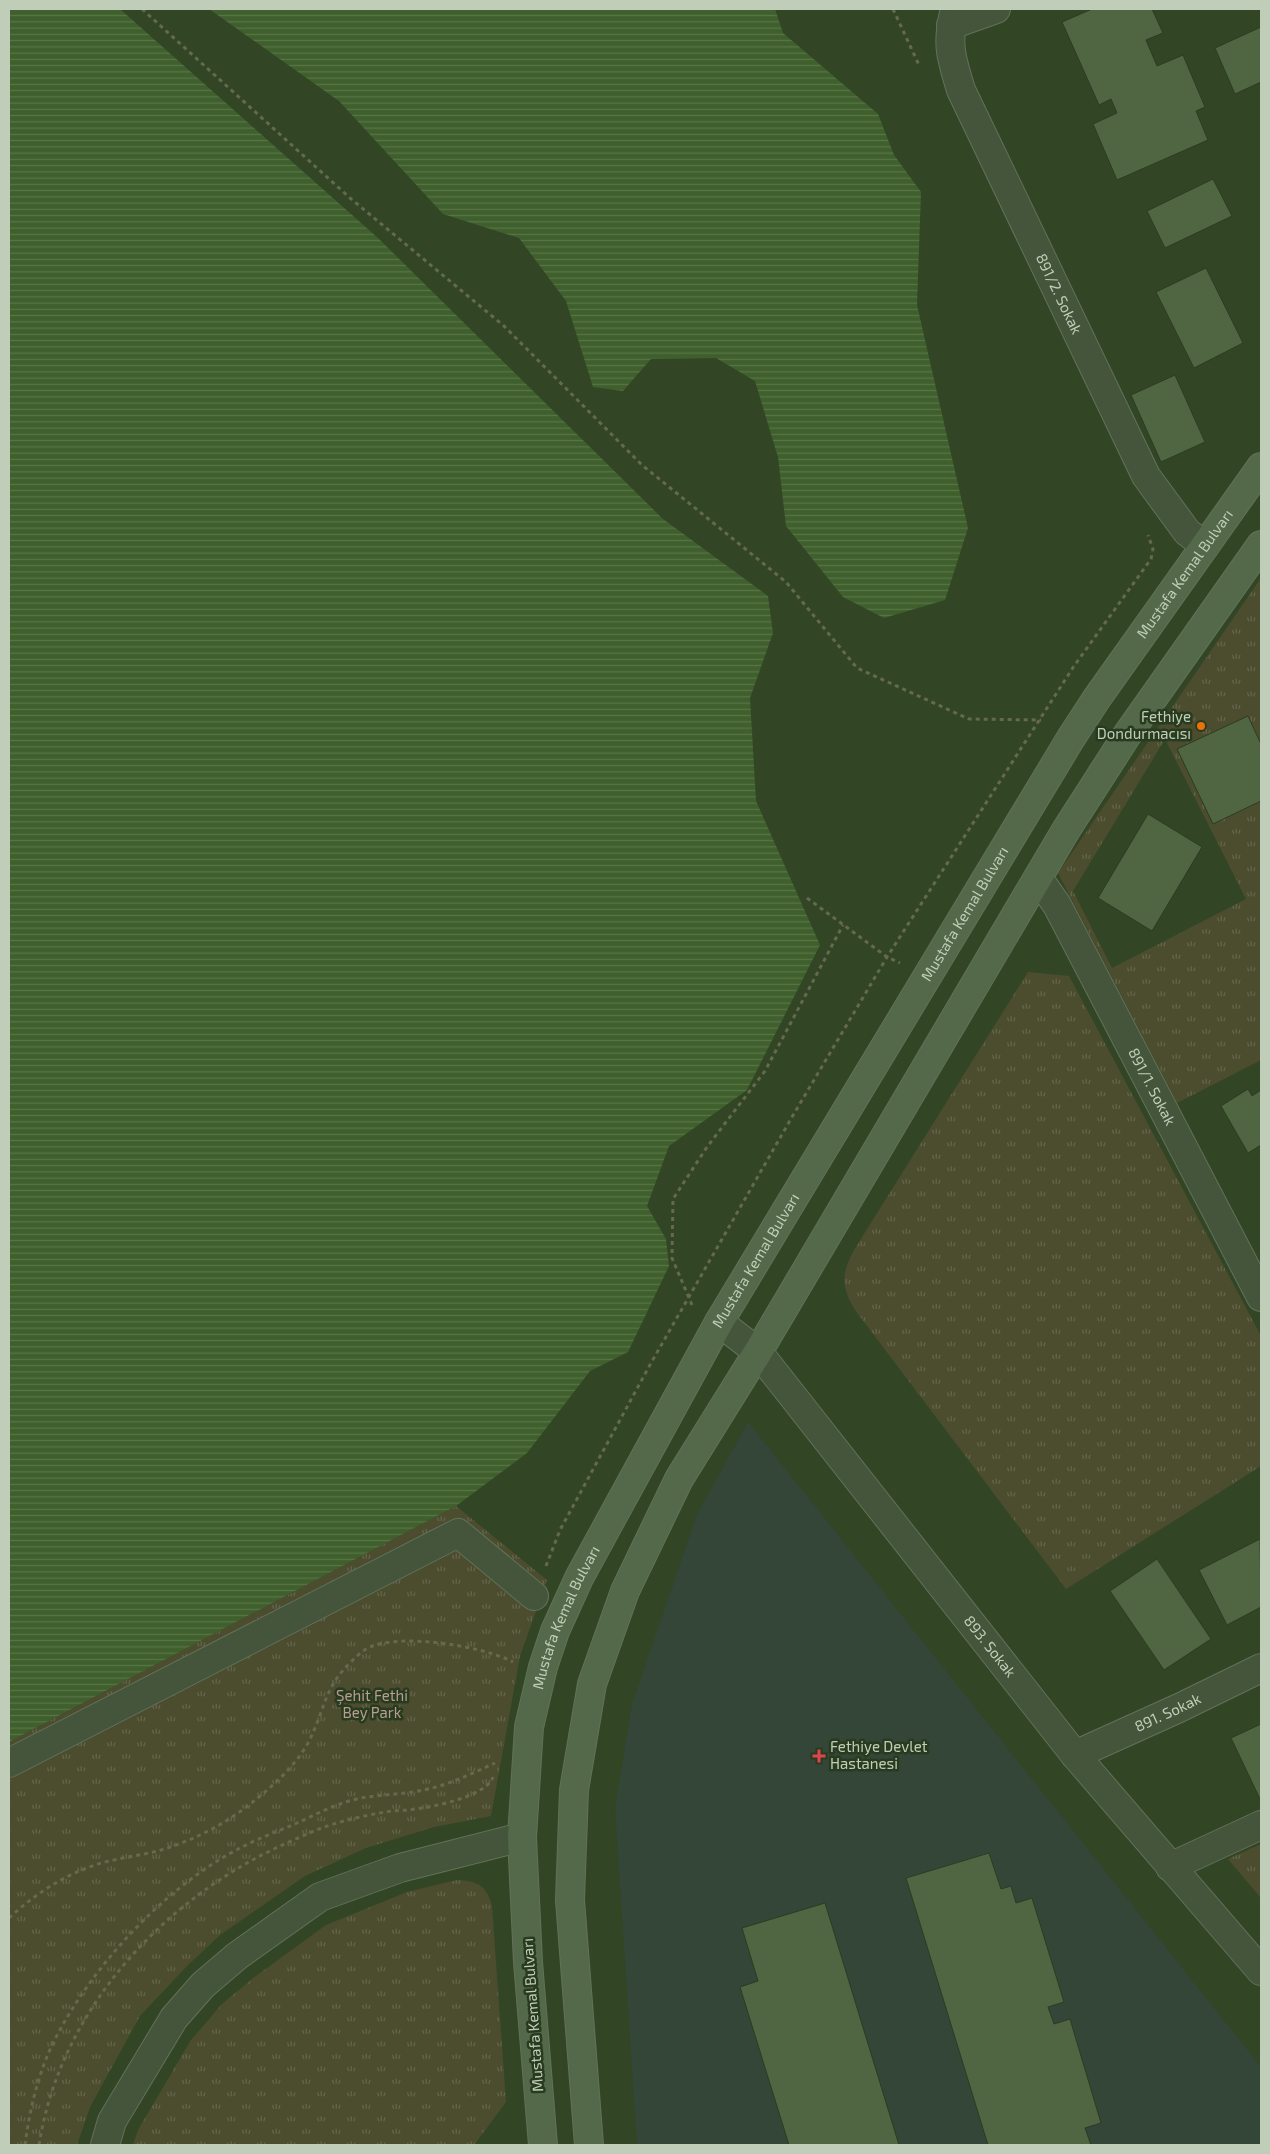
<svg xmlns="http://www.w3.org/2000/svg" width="1270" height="2154" viewBox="0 0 1270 2154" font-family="'Exo 2',sans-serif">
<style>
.medical{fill:#334637}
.grass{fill:url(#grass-tufts);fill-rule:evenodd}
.water{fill:url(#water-rules)}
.building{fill:#506542;stroke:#2b3d21}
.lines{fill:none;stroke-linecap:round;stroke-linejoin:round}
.street-casing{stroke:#627259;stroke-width:30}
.secondary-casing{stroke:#627259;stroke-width:30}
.path{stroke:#65694e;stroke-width:3;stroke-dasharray:4 4;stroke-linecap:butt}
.street{stroke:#45553b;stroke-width:28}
.secondary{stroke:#536949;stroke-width:28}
.food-dot{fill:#e8710a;stroke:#293b1f;stroke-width:2}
.health-dot{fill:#e0444e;stroke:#293b1f;stroke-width:2}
.labels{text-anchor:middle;stroke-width:5;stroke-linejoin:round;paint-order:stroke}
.street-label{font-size:15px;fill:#c0ceb9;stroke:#293b1f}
.poi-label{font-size:15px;fill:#c0ceb9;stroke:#293b1f;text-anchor:end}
.park-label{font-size:15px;fill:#b89d92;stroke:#293b1f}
</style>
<defs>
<pattern id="grass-tufts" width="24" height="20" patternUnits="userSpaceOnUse" patternTransform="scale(1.25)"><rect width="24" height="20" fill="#4c4c2f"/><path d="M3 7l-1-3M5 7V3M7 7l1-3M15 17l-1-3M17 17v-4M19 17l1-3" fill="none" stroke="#64654b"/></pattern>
<pattern id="water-rules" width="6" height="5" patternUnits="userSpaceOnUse" patternTransform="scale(1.25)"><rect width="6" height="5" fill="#3f5f2c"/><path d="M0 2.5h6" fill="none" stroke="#597548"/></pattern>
</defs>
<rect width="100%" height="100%" fill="#324626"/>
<path class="medical" d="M 748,1422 L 1261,2067 L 1261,2145 L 637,2145 L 615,1808 L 632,1704 L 697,1515 Z"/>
<g class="grass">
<path d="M 1261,578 L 1261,1060 L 1177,1103 L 1058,873 ZM 1165,739 L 1246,899 L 1112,968 L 1073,891 Z"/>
<path d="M 1028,972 L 1069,976 L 1261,1336 L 1261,1466 L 1066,1589 L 855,1310 C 841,1287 841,1274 854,1250 Z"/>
<path d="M 456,1506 L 547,1580 L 520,1656 L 491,1816 L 434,1827 L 366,1848 L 305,1876 L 220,1935 L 186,1967 L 140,2016 L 90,2107 L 77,2145 L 9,2145 L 9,1742 Z"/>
<path d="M 1261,1844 L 1261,1898 L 1228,1859 Z"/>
<path d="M 457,1880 C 478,1881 487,1886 492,1907 L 506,2102 L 474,2145 L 133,2145 L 138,2130 L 191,2040 L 223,2003 L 256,1976 L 326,1925 L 407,1892 Z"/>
</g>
<g class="water">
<path d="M 9,9 L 120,9 L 378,238 L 663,519 L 768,596 L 773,633 L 750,698 L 756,801 L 820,945 L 747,1090 L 669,1146 L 647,1206 L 666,1239 L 669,1266 L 628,1352 L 590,1371 L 527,1453 L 456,1506 L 9,1742 Z"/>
<path d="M 209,9 L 775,9 L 783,33 L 878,114 L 894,155 L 921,192 L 917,305 L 968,528 L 945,600 L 884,618 L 843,597 L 786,526 L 778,457 L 755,381 L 716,358 L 651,359 L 623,391 L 593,387 L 566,301 L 519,238 L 443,214 L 339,101 Z"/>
</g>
<g class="building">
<path d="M 1092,9 L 1152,9 L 1163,33 L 1146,40 L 1157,66 L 1183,55 L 1205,107 L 1196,111 L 1208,140 L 1117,180 L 1093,124 L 1117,113 L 1111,99 L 1099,105 L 1062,22 Z"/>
<path d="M 1261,27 L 1261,82 L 1235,94 L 1215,48 Z"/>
<path d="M 1213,179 L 1232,216 L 1165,248 L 1147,211 Z"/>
<path d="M 1206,268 L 1243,343 L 1194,368 L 1156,292 Z"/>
<path d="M 1175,375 L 1205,442 L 1161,462 L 1131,395 Z"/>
<path d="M 1248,716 L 1261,744 L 1261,801 L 1213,824 L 1177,749 Z"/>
<path d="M 1148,814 L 1202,847 L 1152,931 L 1098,898 Z"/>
<path d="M 1248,1089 L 1252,1096 L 1261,1090 L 1261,1145 L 1248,1153 L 1221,1106 Z"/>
<path d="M 1260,1539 L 1261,1607 L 1227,1625 L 1199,1570 Z"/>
<path d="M 1157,1559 L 1211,1639 L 1164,1670 L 1110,1591 Z"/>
<path d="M 1261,1724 L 1261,1799 L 1260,1799 L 1231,1738 Z"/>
<path d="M 989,1853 L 1001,1889 L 1011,1886 L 1016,1903 L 1032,1898 L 1064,2002 L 1048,2007 L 1054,2024 L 1070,2019 L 1101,2123 L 1085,2128 L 1091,2145 L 988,2145 L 906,1878 Z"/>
<path d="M 825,1903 L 899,2145 L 789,2145 L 740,1987 L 758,1981 L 742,1928 Z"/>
</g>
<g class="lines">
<g class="street-casing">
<g id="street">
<path id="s1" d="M 955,9 C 946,44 951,57 961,90 L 1146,476 L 1187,532 L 1205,546"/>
<path d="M 951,25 L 996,9"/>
<path id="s2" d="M 1038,878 L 1057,905 L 1261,1297"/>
<path id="s3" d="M 719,1322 L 758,1352 L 1075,1755 L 1261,1971"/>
<path id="s4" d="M 1075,1755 L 1179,1708 L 1261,1668"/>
<path d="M 9,1763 L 458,1533 L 534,1596"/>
<path d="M 1170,1867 L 1261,1825"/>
<path d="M 105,2145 L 112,2121 L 174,2018 L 203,1985 L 237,1956 L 320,1897 L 400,1868 L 522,1837"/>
</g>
</g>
<g class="secondary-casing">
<g id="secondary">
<path id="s5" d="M 543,2145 L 528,1962 L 522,1837 L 529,1727 L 543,1667 L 555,1631 L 579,1578 L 719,1322 L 1071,738 L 1097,698 L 1261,467"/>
<path d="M 589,2145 L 570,1900 L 574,1790 L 592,1684 L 625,1591 L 679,1479 L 758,1352 L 1066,830 L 1127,735 L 1261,545"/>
</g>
</g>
<g class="path">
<path d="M 142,9 L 350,198 L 504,326 L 642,465 L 786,582 L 857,668 L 969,719 L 1041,720"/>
<path d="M 893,9 L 919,65"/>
<path d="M 807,898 L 887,957 L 900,963"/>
<path d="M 692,1305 L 672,1258 L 673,1199 L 707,1147 L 765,1071 L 843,925"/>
<path d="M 546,1566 L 560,1530 L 651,1363 L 792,1117 L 887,957 L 1074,666 L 1151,559 L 1153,549 L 1148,535"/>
<path d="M 9,1918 C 34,1895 62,1876 95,1865 C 116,1858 140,1856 161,1850 C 195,1840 227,1823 254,1801 C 274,1785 295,1766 308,1743 C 325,1711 323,1688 352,1661 C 357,1656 363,1650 370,1647 C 402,1633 483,1646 513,1662"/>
<path d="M 25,2145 C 29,2114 36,2083 48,2054 C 83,1975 164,1886 242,1847 C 259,1838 279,1831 297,1823 C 313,1816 329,1807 346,1802 C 373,1793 401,1796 428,1789 C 451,1784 473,1773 495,1763"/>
<path d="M 39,2145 C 58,2024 142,1923 247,1863 C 270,1850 295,1839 319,1829 C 340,1821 363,1816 385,1812 C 395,1810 405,1811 415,1809 C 433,1807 487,1796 493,1777"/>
</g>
<use href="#street" class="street"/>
<use href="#secondary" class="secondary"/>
</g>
<circle class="food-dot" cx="1201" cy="726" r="5"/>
<path class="health-dot" d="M816.5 1748.5h5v5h5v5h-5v5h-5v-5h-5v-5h5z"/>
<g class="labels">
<g class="street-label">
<text dy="5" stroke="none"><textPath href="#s1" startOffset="309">891/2. Sokak</textPath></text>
<text dy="5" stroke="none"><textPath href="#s5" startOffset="1750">Mustafa Kemal Bulvarı</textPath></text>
<text dy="5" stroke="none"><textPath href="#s5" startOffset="1345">Mustafa Kemal Bulvarı</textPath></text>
<text dy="5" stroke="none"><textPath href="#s2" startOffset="238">891/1. Sokak</textPath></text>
<text dy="5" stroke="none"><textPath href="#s5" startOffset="940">Mustafa Kemal Bulvarı</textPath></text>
<text dy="5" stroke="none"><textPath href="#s5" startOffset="535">Mustafa Kemal Bulvarı</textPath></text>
<text dy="5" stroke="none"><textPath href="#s3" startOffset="424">893. Sokak</textPath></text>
<text dy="5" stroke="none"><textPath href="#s4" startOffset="102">891. Sokak</textPath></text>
<text transform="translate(533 2015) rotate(-94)" y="5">Mustafa Kemal Bulvarı</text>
</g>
<g class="poi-label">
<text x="1191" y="722">Fethiye<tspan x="1191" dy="17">Dondurmacısı</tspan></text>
<text x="830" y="1752" text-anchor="start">Fethiye Devlet<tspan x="830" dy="17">Hastanesi</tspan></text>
</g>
<g class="park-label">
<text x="372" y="1701">Şehit Fethi<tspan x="372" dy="17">Bey Park</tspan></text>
</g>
</g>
<rect width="1270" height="2154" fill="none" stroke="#c0ceb9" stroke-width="20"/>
</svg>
